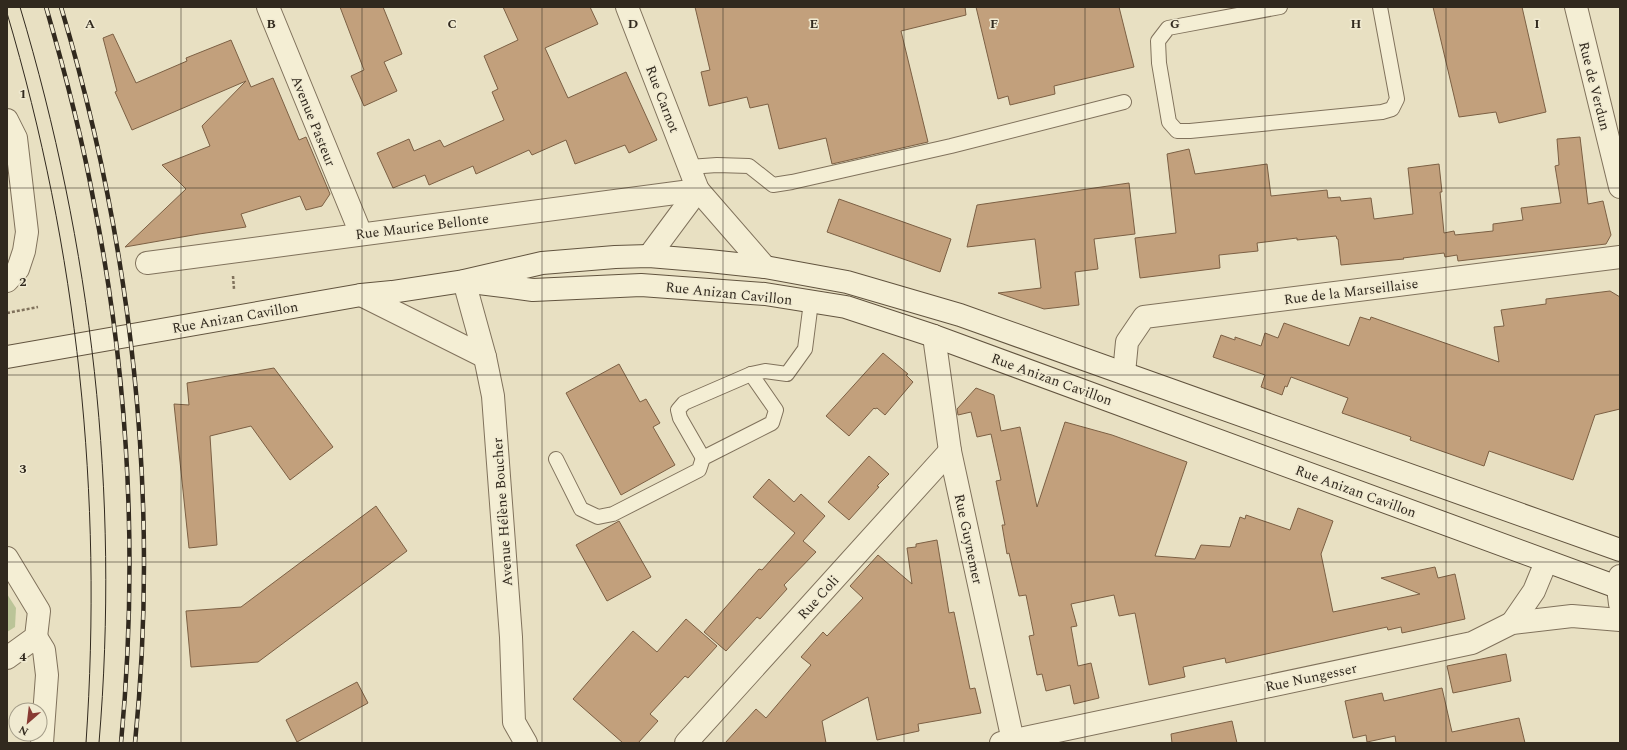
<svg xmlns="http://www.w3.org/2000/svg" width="1627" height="750" viewBox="0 0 1627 750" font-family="Spectral,serif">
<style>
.green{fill:#bbc498}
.building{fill:#c2a07c;stroke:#7c6044}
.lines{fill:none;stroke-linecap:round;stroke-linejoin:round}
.service-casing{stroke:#80725c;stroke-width:16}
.minor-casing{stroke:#80725c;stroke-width:24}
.secondary-casing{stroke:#62543f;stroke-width:24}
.path{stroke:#80725c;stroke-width:2.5;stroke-dasharray:3 2;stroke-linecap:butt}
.service{stroke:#f4eed4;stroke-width:14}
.minor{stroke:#f4eed4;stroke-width:22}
.secondary{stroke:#f4eed4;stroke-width:22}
.tram{stroke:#31291e;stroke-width:1}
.rail-casing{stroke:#31291e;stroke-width:4.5}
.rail{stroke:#f0ead1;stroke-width:3;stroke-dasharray:9;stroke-linecap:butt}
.grid{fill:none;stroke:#31291e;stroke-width:1;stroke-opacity:0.55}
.labels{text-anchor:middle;stroke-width:3;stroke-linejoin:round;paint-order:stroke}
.street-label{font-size:14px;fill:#31291e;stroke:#f0ead1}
.grid-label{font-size:13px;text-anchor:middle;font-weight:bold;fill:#31291e;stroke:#f0ead1;stroke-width:3;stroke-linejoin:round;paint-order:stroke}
</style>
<rect width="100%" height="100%" fill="#e8e0c2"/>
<path class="green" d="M 7,594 L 16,608 L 15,627 L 7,632 Z"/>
<g class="building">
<path d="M 340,7 L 383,7 L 402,54 L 384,62 L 397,91 L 364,106 L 351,76 L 364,70 Z"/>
<path d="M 503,7 L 590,7 L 598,24 L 545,48 L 568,98 L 626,72 L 657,140 L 629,153 L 625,145 L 575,164 L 566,140 L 532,155 L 529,150 L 476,174 L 473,166 L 429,185 L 425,175 L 393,188 L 377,153 L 409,139 L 414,151 L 440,140 L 444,147 L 504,120 L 492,92 L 498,89 L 484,56 L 518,40 Z"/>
<path d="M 695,7 L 965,7 L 966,15 L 901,31 L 928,142 L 832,164 L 826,138 L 779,149 L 768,104 L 750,108 L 747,97 L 709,106 L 701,72 L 710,70 Z"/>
<path d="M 976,7 L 1119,7 L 1134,67 L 1054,86 L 1055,94 L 1010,105 L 1008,96 L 998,99 Z"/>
<path d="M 1433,7 L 1522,7 L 1546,112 L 1499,123 L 1496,112 L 1459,117 Z"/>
<path d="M 113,34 L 136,83 L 187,61 L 186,58 L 231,40 L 251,87 L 273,78 L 299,140 L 306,137 L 330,194 L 322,206 L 306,210 L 300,196 L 241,214 L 246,227 L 199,234 L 125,247 L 186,189 L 162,165 L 210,146 L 202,126 L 246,81 L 132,130 L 115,92 L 117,91 L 103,38 Z"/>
<path d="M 1580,137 L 1588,204 L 1603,201 L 1611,235 L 1606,244 L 1458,261 L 1457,255 L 1445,257 L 1444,253 L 1403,258 L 1404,259 L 1341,265 L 1338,239 L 1337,239 L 1336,236 L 1297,240 L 1297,238 L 1257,243 L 1258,251 L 1219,255 L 1220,268 L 1140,278 L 1135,238 L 1176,233 L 1167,154 L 1189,149 L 1195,174 L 1267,164 L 1271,196 L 1327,190 L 1328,198 L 1340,197 L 1341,201 L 1371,198 L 1374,219 L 1413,214 L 1408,168 L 1439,164 L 1442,192 L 1440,192 L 1444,233 L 1454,231 L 1455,235 L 1493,231 L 1493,224 L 1523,220 L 1521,208 L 1561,203 L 1555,166 L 1559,165 L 1557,139 Z"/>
<path d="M 1129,183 L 1135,234 L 1094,239 L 1098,269 L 1075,272 L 1079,305 L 1044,309 L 998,293 L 1041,288 L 1035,239 L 967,247 L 977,205 Z"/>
<path d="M 839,199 L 951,239 L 940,272 L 827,232 Z"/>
<path d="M 1610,291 L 1620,297 L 1620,409 L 1595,415 L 1573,480 L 1489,451 L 1484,466 L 1410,440 L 1411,437 L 1342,413 L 1348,398 L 1291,377 L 1287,387 L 1285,386 L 1282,395 L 1261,387 L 1265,375 L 1213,357 L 1221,335 L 1235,340 L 1235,337 L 1261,346 L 1265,333 L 1278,338 L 1284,323 L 1349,346 L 1360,317 L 1370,320 L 1371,317 L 1499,362 L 1494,327 L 1504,326 L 1501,310 L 1546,304 L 1546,299 Z"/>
<path d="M 883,353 L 908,374 L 906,375 L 913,382 L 885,415 L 877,408 L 875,409 L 874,408 L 849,436 L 826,416 Z"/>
<path d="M 619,364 L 640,402 L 646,399 L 660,423 L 653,427 L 675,465 L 621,495 L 566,393 Z"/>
<path d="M 274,368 L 333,447 L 290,480 L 251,426 L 210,436 L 217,545 L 189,548 L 174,404 L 189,405 L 187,383 Z"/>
<path d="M 976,388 L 994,395 L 1001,431 L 1020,427 L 1037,507 L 1065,422 L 1112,435 L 1187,462 L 1155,556 L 1195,559 L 1201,545 L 1230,547 L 1240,517 L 1245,519 L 1246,515 L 1290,530 L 1298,508 L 1333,521 L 1321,554 L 1333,612 L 1420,594 L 1381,578 L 1435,567 L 1438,578 L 1455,574 L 1465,619 L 1402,633 L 1401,627 L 1388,630 L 1387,627 L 1226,663 L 1225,658 L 1183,667 L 1185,677 L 1149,685 L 1135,613 L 1119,616 L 1114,595 L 1071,604 L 1077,626 L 1071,627 L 1078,666 L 1091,663 L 1099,698 L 1074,704 L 1070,685 L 1046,691 L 1042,674 L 1037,675 L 1029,636 L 1034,635 L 1026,595 L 1019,596 L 1009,553 L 1007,554 L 1002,525 L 1005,525 L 996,481 L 1001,480 L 991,434 L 977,437 L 971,412 L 958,415 L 957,409 Z"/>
<path d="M 869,456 L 889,474 L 877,486 L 879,487 L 849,520 L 828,502 Z"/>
<path d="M 769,479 L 794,502 L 801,494 L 825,516 L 803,541 L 816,552 L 784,585 L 787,589 L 760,619 L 757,617 L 726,651 L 704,632 L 759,569 L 762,570 L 795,533 L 753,497 Z"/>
<path d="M 376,506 L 407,551 L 258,662 L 191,667 L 186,611 L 241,607 Z"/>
<path d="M 619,521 L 651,577 L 607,601 L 576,545 Z"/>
<path d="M 937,540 L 949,613 L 954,612 L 970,689 L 975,688 L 981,713 L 918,724 L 919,731 L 877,740 L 868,697 L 822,721 L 826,743 L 725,743 L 756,709 L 766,718 L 811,665 L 801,657 L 823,632 L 827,636 L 863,598 L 850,586 L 878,555 L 912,584 L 907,548 L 916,547 L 916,544 Z"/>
<path d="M 686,619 L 717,646 L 688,678 L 685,676 L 650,714 L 658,721 L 638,743 L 623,743 L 573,699 L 633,631 L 657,652 Z"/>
<path d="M 1506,654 L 1511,681 L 1453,693 L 1447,666 Z"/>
<path d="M 357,682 L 368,703 L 297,742 L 286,720 Z"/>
<path d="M 1442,688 L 1452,732 L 1519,718 L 1525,743 L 1396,743 L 1395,736 L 1367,742 L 1366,735 L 1353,738 L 1345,701 L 1382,693 L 1384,701 Z"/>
<path d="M 1232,721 L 1237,743 L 1172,743 L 1171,734 Z"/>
</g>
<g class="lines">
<g class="service-casing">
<g id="service">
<path d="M 1280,7 L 1168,28 L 1158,41 L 1159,63 L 1169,122 L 1177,131 L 1190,131 L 1382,112 L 1392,109 L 1397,99 L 1380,7"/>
<path d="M 689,167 L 717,165 L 749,166 L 773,185 L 792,182 L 951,146 L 1124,102"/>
<path d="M 703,458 L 680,418 L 678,410 L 684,403 L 751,374 L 765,371 L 787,374 L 805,349 L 811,302"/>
<path d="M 556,459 L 581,509 L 598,517 L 613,514 L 699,470 L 703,458 L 772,423 L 776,410 L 751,374"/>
</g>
</g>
<g class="minor-casing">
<g id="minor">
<path d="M 268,7 L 361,234"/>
<path d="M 627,7 L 698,190 L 765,267"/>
<path d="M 1576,7 L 1620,187"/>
<path d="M 7,120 L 16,138 L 27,232 L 24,251 L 18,269 L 7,281"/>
<path d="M 649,256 L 698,190"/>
<path d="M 147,263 L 698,190"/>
<path d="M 464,281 L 485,357 L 493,396 L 511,637 L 514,722 L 526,743"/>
<path d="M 361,295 L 485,357"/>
<path d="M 934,336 L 950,451 L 1013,741"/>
<path d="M 1124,373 L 1127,342 L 1144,317 L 1620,257"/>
<path d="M 7,558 L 39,611 L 36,637 L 7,658"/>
<path d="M 1620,576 L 1618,588 L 1620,604"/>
<path d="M 1512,623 L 1534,591 L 1546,562"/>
<path d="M 36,637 L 44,650 L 47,675 L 42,743"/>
<path d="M 686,743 L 950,451"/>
<path d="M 1001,743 L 1472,643 L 1512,623 L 1572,616 L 1620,620"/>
</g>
</g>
<g class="secondary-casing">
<g id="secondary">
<path d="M 479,283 L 533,290 L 641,285 L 765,294 L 846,307 L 934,336 L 1620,588"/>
<path d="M 7,357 L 361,295 L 392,292 L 464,281 L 542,263 L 615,257 L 649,256 L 709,261 L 765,267 L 847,282 L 960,315 L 1620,550"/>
</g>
</g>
<g class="path">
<path d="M 233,276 L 234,289"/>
<path d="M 7,313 L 38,307"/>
</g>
<use href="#service" class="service"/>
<use href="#minor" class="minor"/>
<use href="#secondary" class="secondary"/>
<g class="tram">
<path d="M 20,7 C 92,247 120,493 99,743"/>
<path d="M 7,13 C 78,252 103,494 86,743"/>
</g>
<g class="rail-casing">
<g id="rail">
<path d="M 46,7 C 65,72 82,137 94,203 C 129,380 138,564 121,743"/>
<path d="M 61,7 C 132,244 160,496 135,743"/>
</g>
</g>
<use href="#rail" class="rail"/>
</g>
<path class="grid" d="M 181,7 L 181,743M 362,7 L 362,743M 542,7 L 542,743M 723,7 L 723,743M 904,7 L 904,743M 1085,7 L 1085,743M 1265,7 L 1265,743M 1446,7 L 1446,743M 7,188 L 1620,188M 7,375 L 1620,375M 7,562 L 1620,562"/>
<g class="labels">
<g class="street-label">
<text transform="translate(1595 86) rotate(76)" y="5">Rue de Verdun</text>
<text transform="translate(663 99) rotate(69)" y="5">Rue Carnot</text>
<text transform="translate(314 121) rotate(68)" y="5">Avenue Pasteur</text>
<text transform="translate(422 226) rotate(-7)" y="5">Rue Maurice Bellonte</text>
<text transform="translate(1351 291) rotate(-7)" y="5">Rue de la Marseillaise</text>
<text transform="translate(729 293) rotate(6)" y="5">Rue Anizan Cavillon</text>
<text transform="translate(235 317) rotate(-10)" y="5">Rue Anizan Cavillon</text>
<text transform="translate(1052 379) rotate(20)" y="5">Rue Anizan Cavillon</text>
<text transform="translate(1356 491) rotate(20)" y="5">Rue Anizan Cavillon</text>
<text transform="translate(502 512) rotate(-94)" y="5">Avenue Hélène Boucher</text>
<text transform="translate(969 539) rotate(78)" y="5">Rue Guynemer</text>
<text transform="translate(818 597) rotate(-48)" y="5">Rue Coli</text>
<text transform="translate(1311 677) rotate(-12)" y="5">Rue Nungesser</text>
</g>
</g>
<g class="grid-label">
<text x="90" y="28">A</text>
<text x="271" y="28">B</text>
<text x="452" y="28">C</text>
<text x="633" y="28">D</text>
<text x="814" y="28">E</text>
<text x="994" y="28">F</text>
<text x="1175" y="28">G</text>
<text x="1356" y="28">H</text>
<text x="1537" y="28">I</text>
<text x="23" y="98">1</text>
<text x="23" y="286">2</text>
<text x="23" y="473">3</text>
<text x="23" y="661">4</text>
</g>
<rect width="1627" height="750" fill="none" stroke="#31291e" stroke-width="16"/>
<g transform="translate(28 722) rotate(208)"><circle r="19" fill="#f0ead1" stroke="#a49d89"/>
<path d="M0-3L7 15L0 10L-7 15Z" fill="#883a33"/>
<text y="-6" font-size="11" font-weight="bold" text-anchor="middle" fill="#31291e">N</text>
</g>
</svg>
